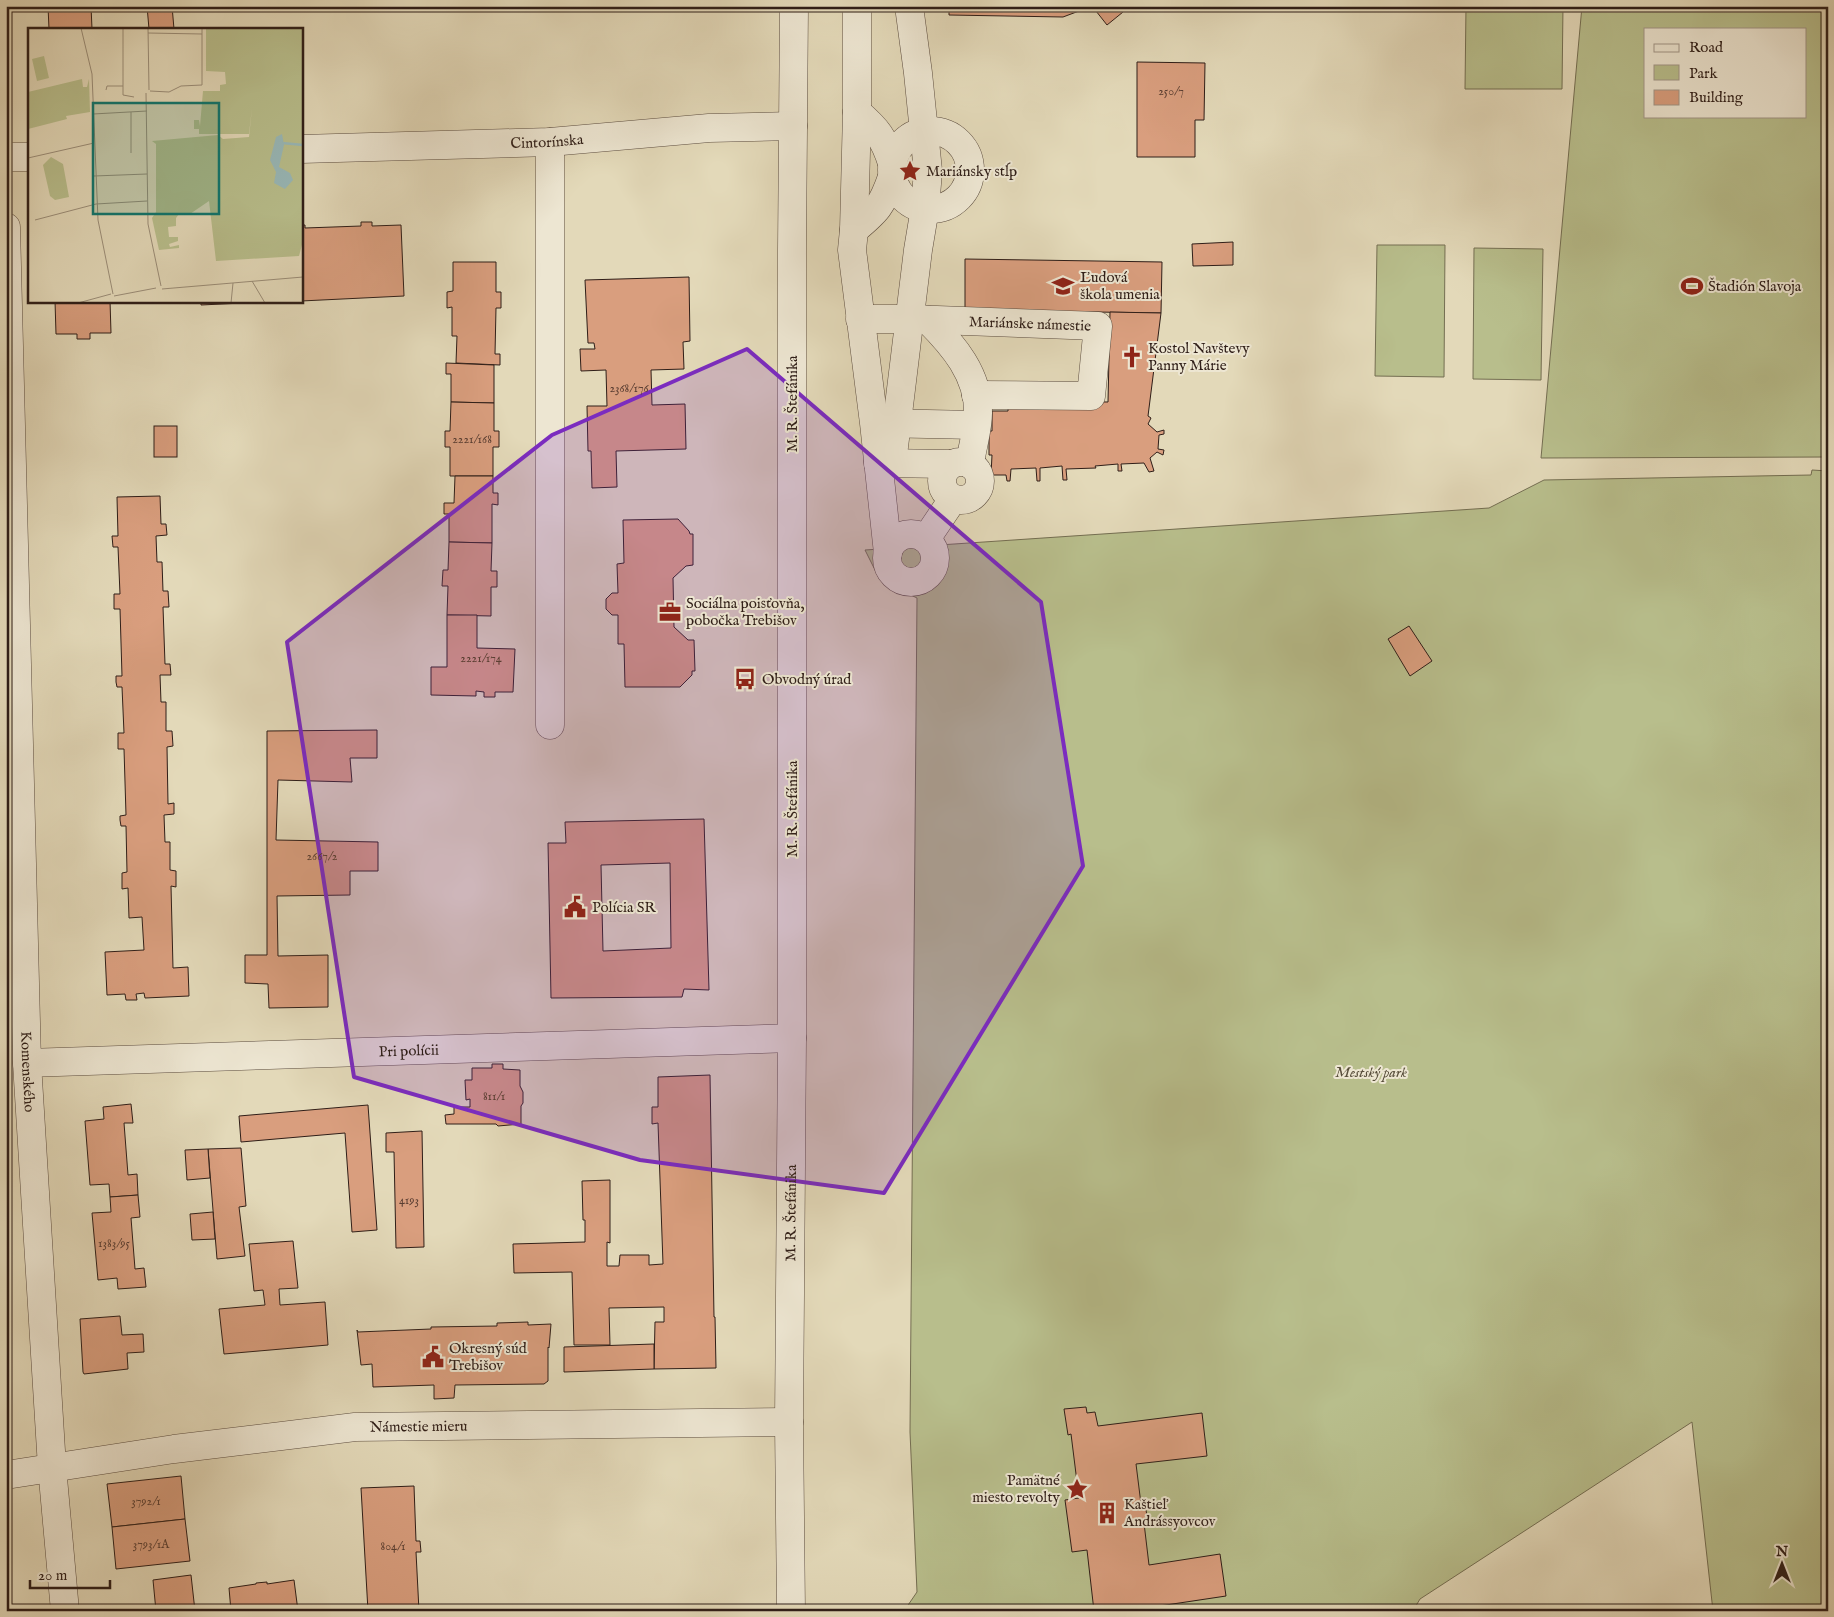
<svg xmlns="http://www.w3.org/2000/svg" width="1834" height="1617" viewBox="0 0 1834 1617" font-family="'IM FELL English',serif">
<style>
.green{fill:#b8be8c;stroke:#746e52;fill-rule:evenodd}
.building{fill:#d99e7e;stroke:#2f1e18;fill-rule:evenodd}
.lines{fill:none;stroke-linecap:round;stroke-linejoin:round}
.minor-casing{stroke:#5c4d40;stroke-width:29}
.minor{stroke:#ede6d2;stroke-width:28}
.marked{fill:#7b2cbf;fill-opacity:0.2;stroke:#7b2cbf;stroke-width:4;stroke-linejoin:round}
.labels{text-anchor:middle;stroke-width:4;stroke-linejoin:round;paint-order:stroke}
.number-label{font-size:12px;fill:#5a3e32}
.street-label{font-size:15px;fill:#2f1e18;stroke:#ede6d2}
.poi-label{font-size:15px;fill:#2f1e18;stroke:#ede6d2;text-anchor:start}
.park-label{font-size:15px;font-style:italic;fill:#584e3b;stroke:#ede6d2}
.inset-river{fill:none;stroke:#98b8b8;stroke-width:2.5}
.inset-road{fill:none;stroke:#9b8e79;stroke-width:1}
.view{fill:#0f766e;fill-opacity:0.15;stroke:#0f766e;stroke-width:2.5}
.inset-edge{fill:none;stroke:#2f1e18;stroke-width:2.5}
</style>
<rect width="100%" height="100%" fill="#e3d9b9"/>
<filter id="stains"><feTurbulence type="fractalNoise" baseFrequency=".004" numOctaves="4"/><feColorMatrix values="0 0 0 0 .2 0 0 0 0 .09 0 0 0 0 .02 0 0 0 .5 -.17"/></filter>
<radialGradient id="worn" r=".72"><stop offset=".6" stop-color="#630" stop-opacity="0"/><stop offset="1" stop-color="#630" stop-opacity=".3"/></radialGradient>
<g class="green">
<path d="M 1466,6 L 1563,6 L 1562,89 L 1465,89 Z"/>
<path d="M 1582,6 L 1828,6 L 1828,457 L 1541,458 ZM 1645,29 L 1805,29 L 1805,116 L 1645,116 Z"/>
<path d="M 1377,245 L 1445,245 L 1444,377 L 1375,376 Z"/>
<path d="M 1474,248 L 1543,249 L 1541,380 L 1473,379 Z"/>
<path d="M 1812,470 L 1828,471 L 1828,1611 L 1713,1611 L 1692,1422 L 1420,1599 L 1414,1609 L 1351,1611 L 904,1611 L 917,1592 L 910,1432 L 917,598 L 880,580 L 865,550 L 1489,508 L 1544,480 L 1811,475 Z"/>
</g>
<g class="building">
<path d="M 48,6 L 91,6 L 92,29 L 49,29 Z"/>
<path d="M 147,6 L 172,6 L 174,29 L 149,29 Z"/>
<path d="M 949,6 L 1119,6 L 1123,12 L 1107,25 L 1096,11 L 1079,11 L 1063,17 L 949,15 Z"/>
<path d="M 1137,62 L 1205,63 L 1204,120 L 1195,120 L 1195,157 L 1137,157 Z"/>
<path d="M 361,222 L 372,222 L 372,226 L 401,225 L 404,296 L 301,301 L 301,225 L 305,225 L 305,228 L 361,226 Z"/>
<path d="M 1233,242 L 1233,265 L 1193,266 L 1192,244 Z"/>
<path d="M 965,259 L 1162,262 L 1161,313 L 965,310 Z"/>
<path d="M 453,262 L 496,262 L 496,292 L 501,292 L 501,308 L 496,308 L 495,354 L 500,354 L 500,365 L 456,363 L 457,336 L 452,336 L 452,307 L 447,308 L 447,292 L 453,291 Z"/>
<path d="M 689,277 L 690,341 L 683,342 L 684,369 L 651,370 L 652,405 L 685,404 L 686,449 L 616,451 L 617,487 L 592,488 L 591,451 L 588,451 L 587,406 L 607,406 L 606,370 L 581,371 L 580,349 L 595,349 L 594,343 L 588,343 L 585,280 Z"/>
<path d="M 55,301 L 110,301 L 111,333 L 90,333 L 90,339 L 77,339 L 77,334 L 56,334 Z"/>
<path d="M 201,301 L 284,301 L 201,305 Z"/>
<path d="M 1110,312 L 1161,313 L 1148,416 L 1151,418 L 1148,424 L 1157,432 L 1164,430 L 1164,434 L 1159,435 L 1158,449 L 1164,450 L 1163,455 L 1157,452 L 1150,458 L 1154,471 L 1149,472 L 1144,463 L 1121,464 L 1122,471 L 1118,471 L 1118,464 L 1095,466 L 1096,468 L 1066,469 L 1067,480 L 1063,480 L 1062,466 L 1040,468 L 1040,481 L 1037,481 L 1036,468 L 1011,469 L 1010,481 L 1007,481 L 1006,475 L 991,475 L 992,455 L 989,455 L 989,431 L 992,431 L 992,411 L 1008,411 L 1008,401 L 1108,402 Z"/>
<path d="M 446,363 L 494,365 L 494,403 L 451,402 L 451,374 L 446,374 Z"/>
<path d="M 451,402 L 494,403 L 494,431 L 499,431 L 499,447 L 493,447 L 493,476 L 450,476 L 450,447 L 445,447 L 445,431 L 450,431 Z"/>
<rect x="154" y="426" width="23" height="31"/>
<path d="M 455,476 L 493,476 L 493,493 L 498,493 L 498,505 L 492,504 L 492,543 L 449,542 L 449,514 L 444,514 L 444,503 L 454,503 Z"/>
<path d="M 160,496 L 161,524 L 166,524 L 167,535 L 156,536 L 157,562 L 162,562 L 163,591 L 168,591 L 169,607 L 163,607 L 165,664 L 170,664 L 171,675 L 160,675 L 161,702 L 166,702 L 166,731 L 172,731 L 173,746 L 167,747 L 168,804 L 174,803 L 174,814 L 164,815 L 165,842 L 170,842 L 170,870 L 176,871 L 176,887 L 171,886 L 173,968 L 188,967 L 189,996 L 145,998 L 144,993 L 136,994 L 137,1000 L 126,1000 L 125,994 L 107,995 L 105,952 L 144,950 L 142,917 L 129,918 L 128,888 L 122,889 L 122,873 L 127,872 L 126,826 L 121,826 L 120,820 L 120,816 L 126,815 L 124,749 L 118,749 L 118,733 L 124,733 L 122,687 L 117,687 L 116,682 L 116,676 L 122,676 L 120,609 L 114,609 L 114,594 L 120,594 L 118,547 L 113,547 L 112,536 L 118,536 L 117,497 Z"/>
<path d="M 678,519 L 689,531 L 690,534 L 693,534 L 693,565 L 686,566 L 673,578 L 674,627 L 688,640 L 694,640 L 695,671 L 692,671 L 692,675 L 680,687 L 625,687 L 624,644 L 618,644 L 618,615 L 612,615 L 606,609 L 606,599 L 612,593 L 618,593 L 617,564 L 624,563 L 623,520 Z"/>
<path d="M 449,542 L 492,543 L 491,571 L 497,571 L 497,587 L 491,587 L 491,616 L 447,615 L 448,586 L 442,586 L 443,570 L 448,570 Z"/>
<path d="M 447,615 L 477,615 L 477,648 L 515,649 L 513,692 L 495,692 L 495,697 L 484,697 L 484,692 L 476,691 L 476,696 L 431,695 L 431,667 L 447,667 Z"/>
<path d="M 1409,626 L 1432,661 L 1410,676 L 1388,639 Z"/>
<path d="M 377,730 L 377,758 L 350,758 L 352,782 L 278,780 L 276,840 L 378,842 L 378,871 L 350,871 L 350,895 L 277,896 L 278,956 L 328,955 L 328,1007 L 269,1008 L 268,984 L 245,983 L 245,955 L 267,955 L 267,731 Z"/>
<path d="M 704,819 L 709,990 L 684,989 L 682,997 L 551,998 L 548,843 L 566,843 L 565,822 ZM 670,863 L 671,948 L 603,951 L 601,865 Z"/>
<path d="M 492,1064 L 503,1064 L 503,1069 L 520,1070 L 520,1086 L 523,1092 L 523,1103 L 521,1106 L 521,1124 L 498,1126 L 496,1124 L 446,1124 L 445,1115 L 454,1114 L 454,1107 L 470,1107 L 470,1099 L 466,1100 L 465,1080 L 472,1080 L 472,1068 L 492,1068 Z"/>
<path d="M 710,1075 L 714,1317 L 715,1317 L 716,1368 L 654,1369 L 655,1322 L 664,1322 L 664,1307 L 609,1308 L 610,1345 L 574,1345 L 572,1272 L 514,1273 L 513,1244 L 585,1242 L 585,1220 L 583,1220 L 582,1181 L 610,1180 L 610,1243 L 607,1242 L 607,1266 L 619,1266 L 620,1255 L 649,1255 L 649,1265 L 663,1264 L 658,1123 L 652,1124 L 652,1107 L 658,1107 L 658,1077 Z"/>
<path d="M 131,1104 L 133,1123 L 124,1123 L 128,1175 L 137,1174 L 138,1195 L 110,1197 L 109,1184 L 90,1185 L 85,1121 L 104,1119 L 103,1107 Z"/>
<path d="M 368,1105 L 377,1230 L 352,1232 L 345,1133 L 241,1142 L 239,1116 Z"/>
<path d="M 422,1131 L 424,1247 L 396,1248 L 394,1152 L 386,1152 L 386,1133 Z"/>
<path d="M 241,1148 L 246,1206 L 239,1207 L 245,1256 L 217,1259 L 208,1149 Z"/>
<path d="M 208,1149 L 210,1178 L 187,1180 L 185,1150 Z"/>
<path d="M 138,1195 L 140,1217 L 131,1218 L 135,1269 L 144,1268 L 146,1287 L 118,1289 L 117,1278 L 98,1280 L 92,1213 L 111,1212 L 110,1197 Z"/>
<path d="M 213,1212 L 215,1239 L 192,1240 L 190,1214 Z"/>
<path d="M 293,1241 L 298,1288 L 279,1289 L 280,1305 L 325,1302 L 328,1345 L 224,1354 L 219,1309 L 265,1305 L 263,1290 L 254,1291 L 249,1244 Z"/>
<path d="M 120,1316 L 122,1335 L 143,1334 L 144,1352 L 127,1353 L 128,1369 L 84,1374 L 83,1372 L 80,1319 Z"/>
<path d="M 528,1322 L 528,1325 L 551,1324 L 549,1348 L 548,1347 L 548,1381 L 544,1384 L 455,1385 L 454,1398 L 434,1399 L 434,1385 L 373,1387 L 372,1364 L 361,1365 L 357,1330 L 358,1332 L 431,1329 L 431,1327 L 497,1326 L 497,1323 Z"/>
<path d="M 654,1344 L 654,1369 L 564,1372 L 564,1347 Z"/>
<path d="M 1086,1407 L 1087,1413 L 1095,1412 L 1098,1426 L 1202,1413 L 1207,1456 L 1136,1464 L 1141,1504 L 1145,1504 L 1148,1522 L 1144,1523 L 1149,1565 L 1220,1554 L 1226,1596 L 1126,1611 L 1094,1611 L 1087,1550 L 1072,1552 L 1065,1500 L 1079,1498 L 1071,1434 L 1068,1435 L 1064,1409 Z"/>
<path d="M 181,1476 L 185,1519 L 112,1527 L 107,1484 Z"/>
<path d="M 414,1486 L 416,1541 L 420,1541 L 421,1552 L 416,1552 L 419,1611 L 368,1611 L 361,1488 Z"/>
<path d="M 185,1519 L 190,1561 L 116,1569 L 112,1527 Z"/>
<path d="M 191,1575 L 195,1611 L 156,1611 L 153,1580 Z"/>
<path d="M 294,1580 L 298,1611 L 231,1611 L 229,1588 L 256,1584 L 256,1583 L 267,1582 L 267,1584 Z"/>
</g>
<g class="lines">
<g class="minor-casing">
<g id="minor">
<path d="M 857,6 L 857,112 L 854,230 L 852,250 L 874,423 L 888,553"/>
<path d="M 857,112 C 877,129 884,138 892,163"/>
<circle cx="931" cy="170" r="39"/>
<path id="s1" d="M 301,149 L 550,142 L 709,128 L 793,126"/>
<path d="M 6,157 L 29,157"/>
<path id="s2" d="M 6,227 L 27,1063 L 52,1467 L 65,1611"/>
<path d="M 854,230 C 877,211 882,206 892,177"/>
<path id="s3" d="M 860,319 L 910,319 L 1098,326 L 1091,396 L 976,395"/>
<path d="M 928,320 C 953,345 979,375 978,413 C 978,430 972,447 970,464"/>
<path d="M 878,423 L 976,425"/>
<circle cx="961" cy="481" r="19"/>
<path d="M 878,463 L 951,464"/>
<path d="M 892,463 L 918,250 L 925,208 L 928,171 L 918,73 L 909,6"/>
<circle cx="911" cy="558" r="24"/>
<path d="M 926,539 L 953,499"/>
<path d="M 550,725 L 550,142"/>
<path id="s4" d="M 27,1063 L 792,1038"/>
<path id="s5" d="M 6,1475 L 174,1449 L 355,1427 L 789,1422"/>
<path id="s6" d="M 791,1611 L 789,1422 L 792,1038 L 792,250 L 794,6"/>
</g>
</g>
<use href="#minor" class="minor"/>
</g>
<path class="marked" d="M 747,349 L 1041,602 L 1083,866 L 884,1193 L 640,1160 L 354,1077 L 287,642 L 552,435 Z"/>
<defs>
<g id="sight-bare" transform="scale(1.725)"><path d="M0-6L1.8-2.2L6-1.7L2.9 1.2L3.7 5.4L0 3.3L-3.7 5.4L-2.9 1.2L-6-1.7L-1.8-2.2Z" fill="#8f2418" stroke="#ede6d2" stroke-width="2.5" paint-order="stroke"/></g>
<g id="school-bare" transform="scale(1.725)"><path d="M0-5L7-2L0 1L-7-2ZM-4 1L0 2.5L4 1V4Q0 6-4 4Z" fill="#8f2418" stroke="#ede6d2" stroke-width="2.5" paint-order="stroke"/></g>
<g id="stadium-bare" transform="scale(1.725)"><path d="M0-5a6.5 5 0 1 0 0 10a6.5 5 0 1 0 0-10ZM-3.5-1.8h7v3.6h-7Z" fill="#8f2418" stroke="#ede6d2" stroke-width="2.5" paint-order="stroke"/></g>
<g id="church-bare" transform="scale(1.725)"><path d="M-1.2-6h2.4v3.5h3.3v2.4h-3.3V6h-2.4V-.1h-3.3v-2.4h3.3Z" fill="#8f2418" stroke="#ede6d2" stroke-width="2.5" paint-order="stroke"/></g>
<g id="office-bare" transform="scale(1.725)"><path d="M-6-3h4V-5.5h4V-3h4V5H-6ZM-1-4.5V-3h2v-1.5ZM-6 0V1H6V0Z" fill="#8f2418" stroke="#ede6d2" stroke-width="2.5" paint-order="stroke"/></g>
<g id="bus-bare" transform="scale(1.725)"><path d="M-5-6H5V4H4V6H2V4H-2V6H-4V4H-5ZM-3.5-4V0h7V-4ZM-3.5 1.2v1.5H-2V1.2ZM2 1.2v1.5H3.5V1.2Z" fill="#8f2418" stroke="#ede6d2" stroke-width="2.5" paint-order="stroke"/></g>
<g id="civic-bare" transform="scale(1.725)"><path d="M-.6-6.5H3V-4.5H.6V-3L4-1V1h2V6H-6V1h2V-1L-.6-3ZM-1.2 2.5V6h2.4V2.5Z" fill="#8f2418" stroke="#ede6d2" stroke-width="2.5" paint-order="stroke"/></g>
<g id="building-bare" transform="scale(1.725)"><path d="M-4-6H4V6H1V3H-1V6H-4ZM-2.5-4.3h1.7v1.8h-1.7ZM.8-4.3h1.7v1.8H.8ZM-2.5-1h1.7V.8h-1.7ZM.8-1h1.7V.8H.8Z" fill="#8f2418" stroke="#ede6d2" stroke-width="2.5" paint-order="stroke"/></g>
</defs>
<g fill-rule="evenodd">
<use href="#sight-bare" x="910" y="171"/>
<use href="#school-bare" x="1063" y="286"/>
<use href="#stadium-bare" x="1692" y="286"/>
<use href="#church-bare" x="1132" y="357"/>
<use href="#office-bare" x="670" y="612"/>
<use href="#bus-bare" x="745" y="679"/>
<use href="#civic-bare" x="575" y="907"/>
<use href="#civic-bare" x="433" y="1357"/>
<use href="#sight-bare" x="1077" y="1489"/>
<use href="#building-bare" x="1107" y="1513"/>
</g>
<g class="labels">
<g class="number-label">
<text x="1171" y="95">250/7</text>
<text x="629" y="392">2368/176</text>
<text x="472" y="443">2221/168</text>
<text x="481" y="662">2221/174</text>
<text x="322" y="860">2667/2</text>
<text x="494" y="1100">811/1</text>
<text x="409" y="1204">4193</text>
<text x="114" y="1247">1383/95</text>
<text x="146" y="1505">3792/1</text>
<text x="151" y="1548">3793/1A</text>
<text x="393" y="1550">804/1</text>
</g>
<g class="street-label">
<text dy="5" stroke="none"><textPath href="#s1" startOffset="246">Cintorínska</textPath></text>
<text dy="5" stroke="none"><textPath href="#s3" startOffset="170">Mariánske námestie</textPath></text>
<text transform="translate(792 404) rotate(-90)" y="5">M. R. Štefánika</text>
<text transform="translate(792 809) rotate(-90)" y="5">M. R. Štefánika</text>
<text dy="5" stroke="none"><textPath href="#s4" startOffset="382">Pri polícii</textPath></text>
<text dy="5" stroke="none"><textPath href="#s2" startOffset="845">Komenského</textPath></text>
<text dy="5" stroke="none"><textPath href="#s6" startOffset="398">M. R. Štefánika</textPath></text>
<text dy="5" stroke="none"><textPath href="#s5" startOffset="416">Námestie mieru</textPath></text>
</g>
<g class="poi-label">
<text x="926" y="176">Mariánsky stĺp</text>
<text x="1080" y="282">Ľudová<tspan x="1080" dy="17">škola umenia</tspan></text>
<text x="1708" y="291">Štadión Slavoja</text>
<text x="1148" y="353">Kostol Navštevy<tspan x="1148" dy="17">Panny Márie</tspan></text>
<text x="686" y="608">Sociálna poisťovňa,<tspan x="686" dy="17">pobočka Trebišov</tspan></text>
<text x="762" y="684">Obvodný úrad</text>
<text x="592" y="912">Polícia SR</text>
<text x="449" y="1353">Okresný súd<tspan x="449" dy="17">Trebišov</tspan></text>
<text x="1060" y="1485" text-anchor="end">Pamätné<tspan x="1060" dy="17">miesto revolty</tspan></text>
<text x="1124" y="1509">Kaštieľ<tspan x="1124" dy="17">Andrássyovcov</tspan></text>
</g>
<g class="park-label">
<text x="1371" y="1077">Mestský park</text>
</g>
</g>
<g transform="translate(28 28)">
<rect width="275" height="275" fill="#e3d9b9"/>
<path d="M 178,0 L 275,0 L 275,213 L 271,228 L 188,233 L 181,173 L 162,186 L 151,186 L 148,190 L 148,198 L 140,199 L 141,209 L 150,209 L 150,213 L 141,216 L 142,219 L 151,217 L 151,220 L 131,222 L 124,190 L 128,184 L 128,116 L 124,113 L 190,107 L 195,111 L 221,109 L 224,80 L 221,106 L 171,106 L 171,101 L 166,101 L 166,92 L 171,92 L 172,98 L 175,63 L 192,63 L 192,57 L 198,56 L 197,44 L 178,43 ZM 16,28 L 21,50 L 9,53 L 4,31 ZM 54,51 L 55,59 L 59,59 L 61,51 L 62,84 L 38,88 L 39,91 L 0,101 L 0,64 ZM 23,129 L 35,136 L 41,169 L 27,172 L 22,168 L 15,137 Z" fill="#b8be8c"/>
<path d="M 254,106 L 256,117 L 251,139 L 262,145 L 265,152 L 257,161 L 246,155 L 248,144 L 242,132 L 248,109 Z" fill="#98b8b8"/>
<path class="inset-river" d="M 254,115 L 275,117"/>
<path class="inset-road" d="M 53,0 L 64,46 L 70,192 L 85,266M 95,0 L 95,67 L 106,69M 120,0 L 121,62M 120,5 L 174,6M 78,62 L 79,58 L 95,58M 122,63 L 141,64 L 153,58 L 174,57 L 174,0M 118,65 L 120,196 L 133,258M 65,86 L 119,83M 103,125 L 103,84M 0,130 L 66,115M 66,148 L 119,146M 7,192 L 68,176 L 119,173M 224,253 L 237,275M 134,261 L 275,249M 86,268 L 128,260M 50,275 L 83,266M 203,275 L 205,255"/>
<path class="view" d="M 65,75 L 191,75 L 191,186 L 65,186 Z"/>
<rect width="275" height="275" class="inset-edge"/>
</g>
<rect width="1834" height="1617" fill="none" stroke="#e3d9b9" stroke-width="25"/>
<rect x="8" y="8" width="1819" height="1602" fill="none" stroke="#2f1e18" stroke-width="2.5"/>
<rect x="12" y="12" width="1809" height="1592" fill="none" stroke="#2f1e18"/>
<rect x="1644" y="28" width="162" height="90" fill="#ede6d2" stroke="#a19688"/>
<rect x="1654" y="44" width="25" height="8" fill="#ede6d2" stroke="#a19688"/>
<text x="1689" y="52" font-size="15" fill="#2f1e18">Road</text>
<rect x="1654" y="65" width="25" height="15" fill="#b8be8c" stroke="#a19688"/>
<text x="1689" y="78" font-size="15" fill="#2f1e18">Park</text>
<rect x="1654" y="90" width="25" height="15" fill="#d99e7e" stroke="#a19688"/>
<text x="1689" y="102" font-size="15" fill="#2f1e18">Building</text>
<g transform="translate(1782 1564)" stroke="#ede6d2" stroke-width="4" paint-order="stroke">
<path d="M0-4L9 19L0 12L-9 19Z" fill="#2f1e18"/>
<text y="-8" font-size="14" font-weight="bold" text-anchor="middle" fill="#2f1e18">N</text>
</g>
<path d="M30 1580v8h80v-8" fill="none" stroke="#2f1e18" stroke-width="2.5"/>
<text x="38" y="1580" font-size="15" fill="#2f1e18" stroke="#ede6d2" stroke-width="4" paint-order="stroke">20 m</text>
<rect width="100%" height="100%" filter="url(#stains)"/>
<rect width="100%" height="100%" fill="url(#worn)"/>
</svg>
